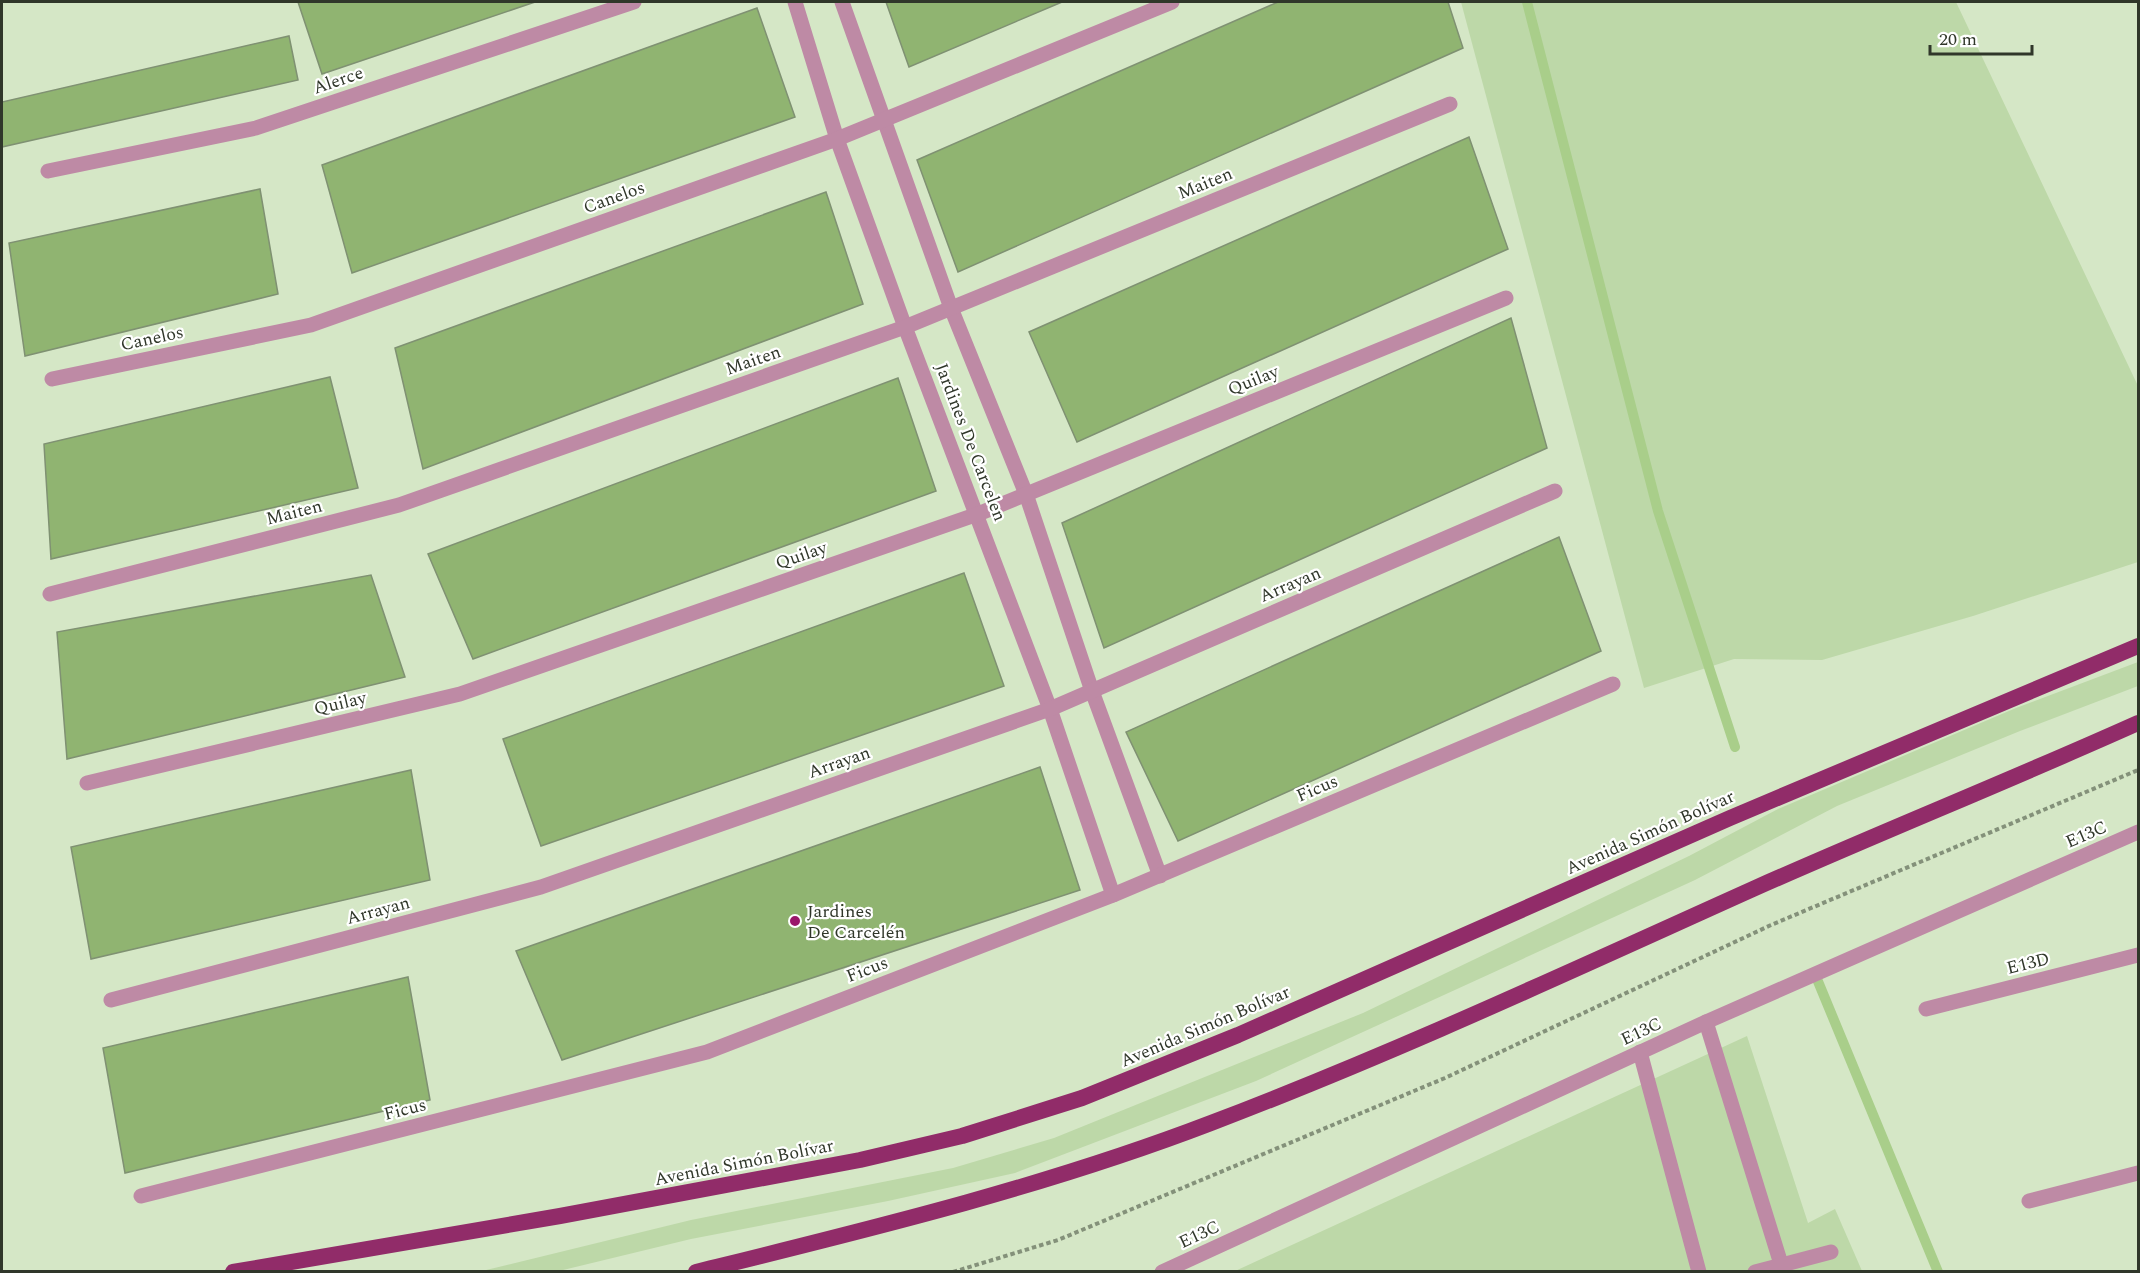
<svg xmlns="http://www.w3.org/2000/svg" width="2140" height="1273" viewBox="0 0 2140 1273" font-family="Spectral,serif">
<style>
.green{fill:#bdd8a8}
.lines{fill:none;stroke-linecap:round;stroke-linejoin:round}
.stream{stroke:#a9ce8a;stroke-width:10}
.building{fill:#90b471;stroke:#7f9172;stroke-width:1.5}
.path{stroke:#84917a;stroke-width:4;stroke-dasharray:4.5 3;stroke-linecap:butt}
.service{stroke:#be8aa5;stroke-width:15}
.minor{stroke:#be8aa5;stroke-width:15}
.tertiary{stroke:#be8aa5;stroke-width:15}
.trunk{stroke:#912c69;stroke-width:16}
.poi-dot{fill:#9a176b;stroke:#fff;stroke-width:2}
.labels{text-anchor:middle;stroke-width:4.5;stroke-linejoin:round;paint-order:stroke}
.street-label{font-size:18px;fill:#30372a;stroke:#fff}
.poi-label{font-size:18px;fill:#30372a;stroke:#fff;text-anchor:start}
</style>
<rect width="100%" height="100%" fill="#d5e7c6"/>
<g class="green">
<path d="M 1461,2 L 1956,2 L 2138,386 L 2138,562 L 1973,616 L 1822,660 L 1734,659 L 1644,688 Z"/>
<path d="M 2138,662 L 2138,686 L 2020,731 L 1837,806 L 1695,880 L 1256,1081 L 1015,1173 L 888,1201 L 691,1239 L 559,1271 L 482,1271 L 691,1220 L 953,1168 L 1054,1138 L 1363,1013 L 1689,856 L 1778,809 L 2016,708 Z"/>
<path d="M 1747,1036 L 1808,1223 L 1835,1209 L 1862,1271 L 1233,1272 Z"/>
</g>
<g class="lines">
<g class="stream">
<path d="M 1527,2 L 1658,511 L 1735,747"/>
<path d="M 1817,979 L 1938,1272"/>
</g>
</g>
<g class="building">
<path d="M 298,2 L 535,2 L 322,74 Z"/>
<path d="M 886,2 L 1062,2 L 909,67 Z"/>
<path d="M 1278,2 L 1448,2 L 1463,48 L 958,272 L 917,160 Z"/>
<path d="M 757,8 L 795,117 L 352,273 L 322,165 Z"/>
<path d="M 289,36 L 298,80 L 2,147 L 2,102 Z"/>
<path d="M 1469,137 L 1508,249 L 1077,442 L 1029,332 Z"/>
<path d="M 260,189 L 278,294 L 25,356 L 9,243 Z"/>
<path d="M 826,192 L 863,304 L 423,469 L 395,348 Z"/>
<path d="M 1511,318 L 1547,448 L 1104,648 L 1062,523 Z"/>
<path d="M 330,377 L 358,488 L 51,559 L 44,444 Z"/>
<path d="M 898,378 L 936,491 L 473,659 L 428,554 Z"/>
<path d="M 1559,537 L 1601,651 L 1178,841 L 1126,732 Z"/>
<path d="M 964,573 L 1004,686 L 541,846 L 503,739 Z"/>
<path d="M 371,575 L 405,677 L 67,759 L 57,632 Z"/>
<path d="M 1040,767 L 1080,890 L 562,1060 L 516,951 Z"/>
<path d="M 411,770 L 430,880 L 91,959 L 71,847 Z"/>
<path d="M 408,977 L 430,1100 L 125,1173 L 103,1048 Z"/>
</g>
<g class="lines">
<path class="path" d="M 953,1272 L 1058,1240 L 1445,1078 L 1771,925 L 2138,770"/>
<g class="service">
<path d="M 1706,1022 L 1781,1264"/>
<path d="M 1640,1052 L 1699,1272"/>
<path d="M 1755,1272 L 1831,1252"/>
</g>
<g class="minor">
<path d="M 795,2 L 837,139 L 905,327 L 1050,709 L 1113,895"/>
<path d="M 842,2 L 951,308 L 1026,494 L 1092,691 L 1160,876"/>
<path d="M 48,171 L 256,128 L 634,2"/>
<path d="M 52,379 L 311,325 L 837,139 L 1172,2"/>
<path d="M 50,594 L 399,505 L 905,327 L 1450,104"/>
<path d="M 87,783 L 460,694 L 978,514 L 1506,298"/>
<path d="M 111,1000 L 541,887 L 1050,709 L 1555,491"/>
<path d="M 1926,1009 L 2138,955"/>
<path d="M 141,1196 L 707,1052 L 1113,895 L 1613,684"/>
<path d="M 2029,1201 L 2138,1173"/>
</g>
<path class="tertiary" d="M 1162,1272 L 1706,1022 L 2138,832"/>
<g class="trunk">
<path d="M 233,1272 L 560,1216 L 860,1160 L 962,1136 L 1082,1098 L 1238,1035 L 1730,818 L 2138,646"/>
<path d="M 696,1272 C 870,1229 1044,1187 1211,1123 C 1395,1053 1573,970 1753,889 C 1881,832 2011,780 2138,723"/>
</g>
</g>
<circle class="poi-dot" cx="795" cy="921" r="6"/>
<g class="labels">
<g class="street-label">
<text transform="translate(338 80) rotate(-19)" y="6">Alerce</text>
<text transform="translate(1205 183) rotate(-22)" y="6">Maiten</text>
<text transform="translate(614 197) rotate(-20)" y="6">Canelos</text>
<text transform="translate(152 338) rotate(-12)" y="6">Canelos</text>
<text transform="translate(753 360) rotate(-19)" y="6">Maiten</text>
<text transform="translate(1253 380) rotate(-22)" y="6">Quilay</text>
<text transform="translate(971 442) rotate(69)" y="6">Jardines De Carcelen</text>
<text transform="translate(294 512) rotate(-14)" y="6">Maiten</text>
<text transform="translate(801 555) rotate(-19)" y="6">Quilay</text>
<text transform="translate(1290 584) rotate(-23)" y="6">Arrayan</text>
<text transform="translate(340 703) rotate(-13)" y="6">Quilay</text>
<text transform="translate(839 762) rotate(-19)" y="6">Arrayan</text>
<text transform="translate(1317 788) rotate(-23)" y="6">Ficus</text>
<text transform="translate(1650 832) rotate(-24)" y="6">Avenida Simón Bolívar</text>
<text transform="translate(2086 834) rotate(-23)" y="6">E13C</text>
<text transform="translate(378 910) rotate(-15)" y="6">Arrayan</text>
<text transform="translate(2028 963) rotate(-14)" y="6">E13D</text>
<text transform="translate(867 969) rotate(-21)" y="6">Ficus</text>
<text transform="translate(1205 1026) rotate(-23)" y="6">Avenida Simón Bolívar</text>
<text transform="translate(1641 1031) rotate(-25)" y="6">E13C</text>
<text transform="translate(405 1109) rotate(-14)" y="6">Ficus</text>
<text transform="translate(744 1162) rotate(-11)" y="6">Avenida Simón Bolívar</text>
<text transform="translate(1199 1234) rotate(-25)" y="6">E13C</text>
</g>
<g class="poi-label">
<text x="807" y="917">Jardines<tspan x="807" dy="21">De Carcelén</tspan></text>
</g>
</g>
<rect width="2140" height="1273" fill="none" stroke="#30372a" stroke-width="6"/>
<path d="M1930 45v9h102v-9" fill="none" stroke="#30372a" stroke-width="3"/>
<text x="1939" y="45" font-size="18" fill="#30372a" stroke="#ffffff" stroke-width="4.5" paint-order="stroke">20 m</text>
</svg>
